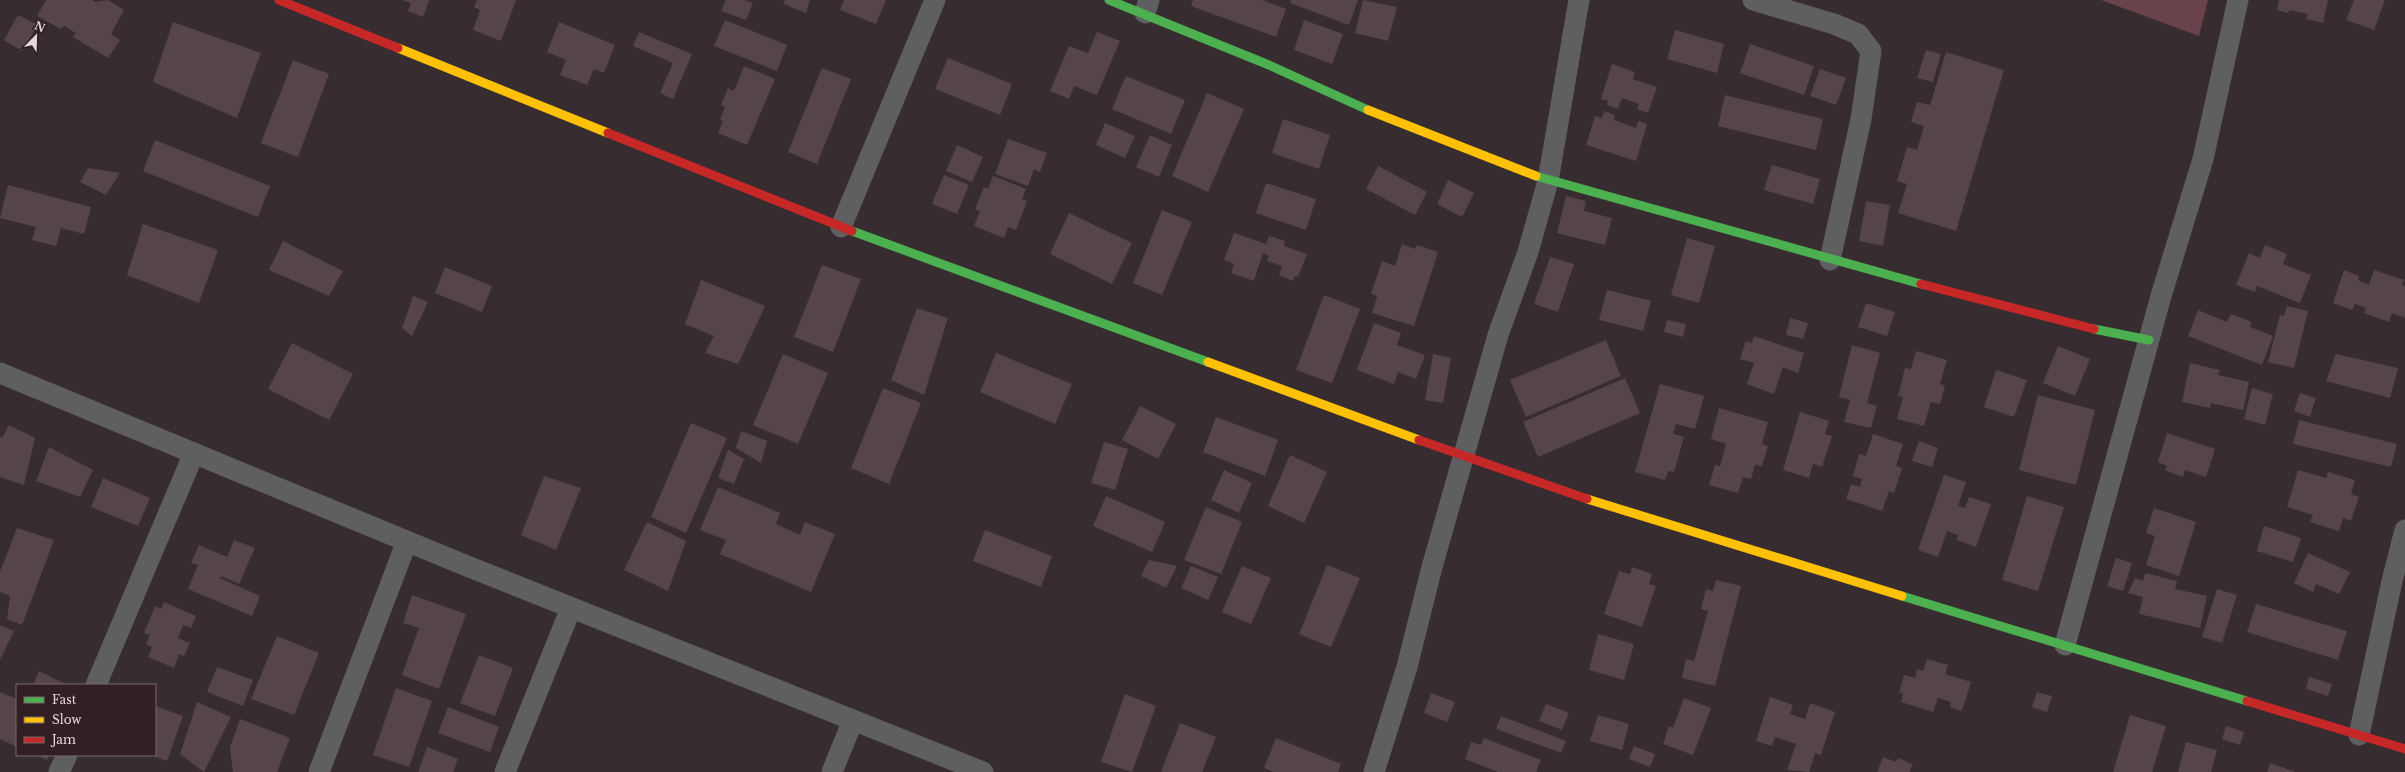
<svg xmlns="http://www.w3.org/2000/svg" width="2405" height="772" viewBox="0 0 2405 772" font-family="'Libre Baskerville',serif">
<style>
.green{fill:#69424c}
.building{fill:#554549}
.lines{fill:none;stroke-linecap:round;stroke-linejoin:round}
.street{stroke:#5f5f61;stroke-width:21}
.fast{stroke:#4caf50;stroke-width:9}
.slow{stroke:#ffc107;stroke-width:9}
.jam{stroke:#c62828;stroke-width:9}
</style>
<rect width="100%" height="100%" fill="#372c2f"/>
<path class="green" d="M 2101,0 L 2208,0 L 2199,36 Z"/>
<g class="building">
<path d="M 46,0 L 92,0 L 96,2 L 108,0 L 124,10 L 111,34 L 120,40 L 108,58 L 73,37 L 76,33 L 64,26 L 61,29 L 37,16 Z"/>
<path d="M 402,0 L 429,0 L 423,17 L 408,11 L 411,3 Z"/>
<path d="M 477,0 L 516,0 L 501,41 L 473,30 L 480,10 L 474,7 Z"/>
<path d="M 726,0 L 744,0 L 753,3 L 746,20 L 721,11 Z"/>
<path d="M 785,0 L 810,0 L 806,13 L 783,4 Z"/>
<path d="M 844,0 L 886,0 L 876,24 L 840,10 Z"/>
<path d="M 1193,0 L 1262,0 L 1286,9 L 1276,37 L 1191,6 Z"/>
<path d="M 1291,0 L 1358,0 L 1349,25 L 1290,3 Z"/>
<path d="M 1363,0 L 1397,7 L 1388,41 L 1355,33 Z"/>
<path d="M 2279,0 L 2328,0 L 2323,23 L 2306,19 L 2308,14 L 2289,10 L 2288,13 L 2277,10 Z"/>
<path d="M 2354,0 L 2385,0 L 2374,30 L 2346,20 Z"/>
<path d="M 18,15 L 38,25 L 22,51 L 4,40 Z"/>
<path d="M 725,20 L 787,45 L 777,71 L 714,46 Z"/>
<path d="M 1304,20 L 1343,34 L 1332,64 L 1294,50 Z"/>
<path d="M 173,22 L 261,53 L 237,118 L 153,82 Z"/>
<path d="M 559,22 L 615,45 L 604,73 L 594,69 L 587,85 L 560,75 L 566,60 L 547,52 Z"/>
<path d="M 1675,30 L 1724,44 L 1717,73 L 1667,59 Z"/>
<path d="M 639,32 L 692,54 L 673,99 L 660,93 L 673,63 L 633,46 Z"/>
<path d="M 1097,32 L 1120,41 L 1097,95 L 1074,86 L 1069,99 L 1050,91 L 1069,46 L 1088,53 Z"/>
<path d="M 1750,44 L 1814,66 L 1804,95 L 1740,73 Z"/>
<path d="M 1926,50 L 1941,54 L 1933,82 L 1917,78 Z"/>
<path d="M 1946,52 L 2004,70 L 1956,231 L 1898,213 L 1907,184 L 1897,181 L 1907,147 L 1917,150 L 1924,126 L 1911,122 L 1917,102 L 1930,105 Z"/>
<path d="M 948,58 L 1012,84 L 1000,115 L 935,89 Z"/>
<path d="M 293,60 L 329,74 L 298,157 L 261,143 Z"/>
<path d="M 1612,64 L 1635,72 L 1633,79 L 1657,87 L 1648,113 L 1637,109 L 1639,104 L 1622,98 L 1618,109 L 1607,105 L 1608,101 L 1601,99 Z"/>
<path d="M 744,66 L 775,79 L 747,145 L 718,133 L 723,121 L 720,120 L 725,107 L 721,105 L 728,88 L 734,91 Z"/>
<path d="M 822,68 L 851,79 L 817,164 L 788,152 Z"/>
<path d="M 1820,69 L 1846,78 L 1836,105 L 1810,96 Z"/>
<path d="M 1126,76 L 1185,100 L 1171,134 L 1112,109 Z"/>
<path d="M 1207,93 L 1244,109 L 1208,192 L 1172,176 Z"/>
<path d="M 1725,95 L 1823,119 L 1816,150 L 1718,126 Z"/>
<path d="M 1604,111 L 1615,115 L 1614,120 L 1636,128 L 1638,121 L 1647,124 L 1636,161 L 1586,145 L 1595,116 L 1602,118 Z"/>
<path d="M 1283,119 L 1330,135 L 1319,169 L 1272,153 Z"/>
<path d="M 1105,123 L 1135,136 L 1125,158 L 1096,145 Z"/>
<path d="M 1150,135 L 1172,145 L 1159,177 L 1136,167 Z"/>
<path d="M 1008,139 L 1047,153 L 1040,172 L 1034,169 L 1028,186 L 995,174 Z"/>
<path d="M 155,140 L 270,186 L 258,217 L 143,171 Z"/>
<path d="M 957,145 L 983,157 L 972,182 L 946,171 Z"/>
<path d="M 1772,165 L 1820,179 L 1813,204 L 1764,190 Z"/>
<path d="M 1378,166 L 1427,192 L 1415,215 L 1366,189 Z"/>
<path d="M 88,168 L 120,173 L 106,195 L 80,182 Z"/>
<path d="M 944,175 L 969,185 L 957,214 L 932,204 Z"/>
<path d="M 993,176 L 1026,189 L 1022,199 L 1027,201 L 1016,230 L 1008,227 L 1004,238 L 974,226 L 980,211 L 975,209 L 984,187 L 988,189 Z"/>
<path d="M 1448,180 L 1474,193 L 1462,217 L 1437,204 Z"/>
<path d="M 1266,183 L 1316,199 L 1306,230 L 1256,213 Z"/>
<path d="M 8,185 L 91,207 L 84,234 L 61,228 L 56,246 L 32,240 L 36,227 L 0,218 Z"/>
<path d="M 1566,196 L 1586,201 L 1584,211 L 1612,218 L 1605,245 L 1557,233 Z"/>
<path d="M 1866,201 L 1890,205 L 1883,246 L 1859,241 Z"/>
<path d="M 1162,210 L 1192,222 L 1162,295 L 1133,283 Z"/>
<path d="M 1069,213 L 1132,243 L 1112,284 L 1050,254 Z"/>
<path d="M 143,224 L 218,250 L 199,303 L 127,275 Z"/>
<path d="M 1234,233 L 1266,244 L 1269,236 L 1285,241 L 1284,246 L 1307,254 L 1298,277 L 1295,276 L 1293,281 L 1279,275 L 1282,266 L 1267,261 L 1269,256 L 1263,253 L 1254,281 L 1231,273 L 1234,264 L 1224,260 Z"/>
<path d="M 1687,238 L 1715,246 L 1699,303 L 1671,295 Z"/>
<path d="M 283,241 L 343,271 L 329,296 L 269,270 Z"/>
<path d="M 1402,244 L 1415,249 L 1417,245 L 1438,252 L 1414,326 L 1372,313 L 1377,296 L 1371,294 L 1382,261 L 1395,266 Z"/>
<path d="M 2265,245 L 2287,254 L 2283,264 L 2311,275 L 2300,303 L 2257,286 L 2255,292 L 2236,285 L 2249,253 L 2260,258 Z"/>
<path d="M 1550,257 L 1574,264 L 1558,312 L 1534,304 Z"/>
<path d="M 822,265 L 861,279 L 833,352 L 794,337 Z"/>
<path d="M 445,267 L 492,286 L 482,312 L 435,293 Z"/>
<path d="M 2344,270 L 2359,276 L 2358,280 L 2369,285 L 2374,270 L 2404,280 L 2402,285 L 2405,286 L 2405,318 L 2392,313 L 2389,322 L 2364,313 L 2366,308 L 2355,304 L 2352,310 L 2333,303 Z"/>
<path d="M 701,280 L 765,306 L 738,364 L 705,353 L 714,336 L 685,324 Z"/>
<path d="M 1607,290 L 1651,301 L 1643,331 L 1599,320 Z"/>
<path d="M 1324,295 L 1360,309 L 1332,383 L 1296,370 Z"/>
<path d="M 413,296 L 428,302 L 412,336 L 402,328 Z"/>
<path d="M 1866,303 L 1895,312 L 1887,336 L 1858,327 Z"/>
<path d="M 2287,306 L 2308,311 L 2294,368 L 2268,362 L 2280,315 L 2284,316 Z"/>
<path d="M 917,308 L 948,318 L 924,395 L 891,380 Z"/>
<path d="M 2198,310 L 2227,322 L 2231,314 L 2252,322 L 2250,327 L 2273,336 L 2262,365 L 2188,336 Z"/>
<path d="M 1790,318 L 1808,323 L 1803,339 L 1786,335 Z"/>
<path d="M 1667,320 L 1686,324 L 1683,337 L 1664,332 Z"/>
<path d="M 1374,323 L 1401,333 L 1397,345 L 1425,355 L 1416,379 L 1398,372 L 1394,384 L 1357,370 Z"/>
<path d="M 1754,336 L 1804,353 L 1798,373 L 1783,367 L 1774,394 L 1747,384 L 1754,363 L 1740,359 L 1746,341 L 1752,343 Z"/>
<path d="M 1606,340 L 1621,376 L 1526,417 L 1510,380 Z"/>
<path d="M 292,343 L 353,374 L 329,420 L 268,389 Z"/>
<path d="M 1852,345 L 1880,353 L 1867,403 L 1877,406 L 1871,428 L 1844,422 L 1850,400 L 1839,397 Z"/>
<path d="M 2058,346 L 2090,359 L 2075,396 L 2043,383 Z"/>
<path d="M 1916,351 L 1947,360 L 1940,384 L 1945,386 L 1940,404 L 1931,402 L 1924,426 L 1897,419 L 1903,397 L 1898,396 L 1905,368 L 1911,369 Z"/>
<path d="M 996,353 L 1072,384 L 1055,424 L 980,392 Z"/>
<path d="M 783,354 L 828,373 L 798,444 L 753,425 Z"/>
<path d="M 1433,354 L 1451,358 L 1443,403 L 1425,400 Z"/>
<path d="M 2336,354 L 2398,368 L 2390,398 L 2326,381 Z"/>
<path d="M 2190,363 L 2220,370 L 2218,375 L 2249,382 L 2243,410 L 2211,403 L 2210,408 L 2182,402 Z"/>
<path d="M 1996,370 L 2027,380 L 2014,417 L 1984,407 Z"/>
<path d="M 1625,378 L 1640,413 L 1538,457 L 1523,422 Z"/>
<path d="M 1660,384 L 1704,396 L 1695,429 L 1676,424 L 1673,434 L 1684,437 L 1674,472 L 1668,471 L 1665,480 L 1635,472 Z"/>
<path d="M 883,388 L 921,403 L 889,484 L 851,468 Z"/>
<path d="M 2252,388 L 2273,394 L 2265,425 L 2244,419 Z"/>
<path d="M 2300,393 L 2316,398 L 2310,417 L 2294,411 Z"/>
<path d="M 2038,395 L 2095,410 L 2076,485 L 2019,470 Z"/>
<path d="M 1140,406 L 1176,424 L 1158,459 L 1122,440 Z"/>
<path d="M 1719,408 L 1768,422 L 1762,444 L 1768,446 L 1762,466 L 1755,465 L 1751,479 L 1743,477 L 1738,493 L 1709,485 L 1715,465 L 1720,466 L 1726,444 L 1711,439 Z"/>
<path d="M 1800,412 L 1829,421 L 1825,434 L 1832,436 L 1822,467 L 1813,464 L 1809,478 L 1783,470 Z"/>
<path d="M 1216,417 L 1278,440 L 1265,476 L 1203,452 Z"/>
<path d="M 2299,420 L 2397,444 L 2391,467 L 2293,444 Z"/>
<path d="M 691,423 L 727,438 L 686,533 L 651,517 Z"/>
<path d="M 9,425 L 35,438 L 24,485 L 0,477 L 0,437 L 2,438 Z"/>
<path d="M 741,431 L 767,441 L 761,463 L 736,448 Z"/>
<path d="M 2167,433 L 2215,449 L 2206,477 L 2185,470 L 2183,477 L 2165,470 L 2167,466 L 2158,462 Z"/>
<path d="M 1873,434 L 1903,444 L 1896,466 L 1902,468 L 1894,493 L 1889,491 L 1882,511 L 1846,499 L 1851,484 L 1860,487 L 1862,479 L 1853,476 L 1859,454 L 1866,456 Z"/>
<path d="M 1919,441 L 1938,448 L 1932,467 L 1912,461 Z"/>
<path d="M 1104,442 L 1128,449 L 1115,490 L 1091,483 Z"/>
<path d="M 49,447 L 93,470 L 80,497 L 36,481 Z"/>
<path d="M 728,450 L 744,459 L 734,484 L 718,478 Z"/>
<path d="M 1290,455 L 1327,472 L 1304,523 L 1268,506 Z"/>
<path d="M 1224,470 L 1252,483 L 1239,513 L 1211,500 Z"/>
<path d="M 2298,470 L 2326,478 L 2328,472 L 2355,480 L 2351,494 L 2359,497 L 2351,521 L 2343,518 L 2339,531 L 2310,522 L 2313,515 L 2287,507 Z"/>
<path d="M 1944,475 L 1966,482 L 1958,506 L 1965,508 L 1969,497 L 1991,504 L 1976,547 L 1957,540 L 1958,535 L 1947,531 L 1938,557 L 1918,550 Z"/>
<path d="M 544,476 L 581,488 L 556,550 L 521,535 Z"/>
<path d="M 103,478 L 150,498 L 138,526 L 91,507 Z"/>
<path d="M 718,487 L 780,513 L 776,524 L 800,535 L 805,522 L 835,534 L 811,592 L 720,554 L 726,540 L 700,530 Z"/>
<path d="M 1106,496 L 1165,522 L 1152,552 L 1093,526 Z"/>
<path d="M 2027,496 L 2064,507 L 2038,591 L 2002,580 Z"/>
<path d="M 1206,507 L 1242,522 L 1221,574 L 1184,560 Z"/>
<path d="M 2154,508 L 2196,522 L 2179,576 L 2146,565 L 2155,536 L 2146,533 Z"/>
<path d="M 647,522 L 686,541 L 668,591 L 624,570 Z"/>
<path d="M 2264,526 L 2301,538 L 2293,562 L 2257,551 Z"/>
<path d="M 17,528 L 54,540 L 22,625 L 7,619 L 10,596 L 0,592 L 0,572 Z"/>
<path d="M 985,530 L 1052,556 L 1041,587 L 973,561 Z"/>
<path d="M 234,540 L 255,548 L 239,584 L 221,576 L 220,578 L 260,596 L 252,616 L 188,589 L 198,565 L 191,563 L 199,545 L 227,557 Z"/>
<path d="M 2308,553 L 2350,572 L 2339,594 L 2316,584 L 2313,592 L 2294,583 Z"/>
<path d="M 2116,558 L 2132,563 L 2123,591 L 2107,586 Z"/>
<path d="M 1149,560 L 1177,566 L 1166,588 L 1141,576 Z"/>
<path d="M 1327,565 L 1360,578 L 1331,647 L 1299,634 Z"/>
<path d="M 1191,566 L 1218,577 L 1208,600 L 1181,588 Z"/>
<path d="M 1242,566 L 1271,578 L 1251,624 L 1222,612 Z"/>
<path d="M 1632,567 L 1652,574 L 1649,584 L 1656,586 L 1642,627 L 1604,614 L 1619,571 L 1630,574 Z"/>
<path d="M 2145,573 L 2177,581 L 2175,589 L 2207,596 L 2200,628 L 2139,614 L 2143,597 L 2128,593 L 2135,578 L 2143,581 Z"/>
<path d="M 1716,580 L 1741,586 L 1715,686 L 1682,678 L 1686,659 L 1694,661 L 1708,611 L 1701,609 L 1706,589 L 1713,591 Z"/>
<path d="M 2217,589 L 2237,595 L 2222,643 L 2202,637 Z"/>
<path d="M 412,595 L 466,614 L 439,689 L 402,675 L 419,628 L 403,623 Z"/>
<path d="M 164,602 L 196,616 L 191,628 L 183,625 L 178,638 L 190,643 L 184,656 L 179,654 L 174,668 L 148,657 L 152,647 L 146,644 L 150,635 L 144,633 L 155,606 L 161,609 Z"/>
<path d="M 2256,604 L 2347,631 L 2338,660 L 2247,632 Z"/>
<path d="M 0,625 L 14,631 L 0,660 Z"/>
<path d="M 1598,634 L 1634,644 L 1624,680 L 1589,670 Z"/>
<path d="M 277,636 L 319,653 L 294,715 L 251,699 Z"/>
<path d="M 479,655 L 513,668 L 495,716 L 460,703 Z"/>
<path d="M 1927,659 L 1948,665 L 1945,674 L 1971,682 L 1962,711 L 1950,707 L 1951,702 L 1938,698 L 1933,712 L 1901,702 L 1903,694 L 1899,692 L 1904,675 L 1915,678 L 1917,669 L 1923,671 Z"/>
<path d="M 217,667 L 253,680 L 243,706 L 207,692 Z"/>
<path d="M 39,671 L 67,685 L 33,685 Z"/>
<path d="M 2309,677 L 2332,684 L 2328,696 L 2306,689 Z"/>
<path d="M 396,688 L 432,701 L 409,767 L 373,755 Z"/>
<path d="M 0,692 L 17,699 L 17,747 L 0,739 Z"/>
<path d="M 2037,692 L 2052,696 L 2047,712 L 2032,707 Z"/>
<path d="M 1431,693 L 1455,702 L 1447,722 L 1424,713 Z"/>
<path d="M 1125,694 L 1156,706 L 1132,772 L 1101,762 Z"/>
<path d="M 1770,697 L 1793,705 L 1790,714 L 1805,719 L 1810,703 L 1835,712 L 1821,755 L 1815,753 L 1809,772 L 1787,770 L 1796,744 L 1775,737 L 1772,746 L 1756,741 Z"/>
<path d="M 1684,698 L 1711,708 L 1693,755 L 1663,744 L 1669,726 L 1673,728 Z"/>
<path d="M 197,702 L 231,717 L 204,772 L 180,754 Z"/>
<path d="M 1546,704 L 1569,713 L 1562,730 L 1539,721 Z"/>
<path d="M 155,706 L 183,716 L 167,761 L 150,755 L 155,755 Z"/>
<path d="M 448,707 L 499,727 L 490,752 L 438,733 Z"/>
<path d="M 1598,715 L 1629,724 L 1622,750 L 1590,741 Z"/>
<path d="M 2130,715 L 2166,726 L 2152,772 L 2113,772 Z"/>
<path d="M 1501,716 L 1566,741 L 1561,753 L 1496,729 Z"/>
<path d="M 240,719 L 290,738 L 277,772 L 233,772 L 230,747 Z"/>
<path d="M 1180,723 L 1216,737 L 1202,772 L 1161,772 Z"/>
<path d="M 2226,726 L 2244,732 L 2240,745 L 2222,739 Z"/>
<path d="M 1276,738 L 1341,764 L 1338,772 L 1274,772 L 1264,768 Z"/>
<path d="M 1484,738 L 1541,760 L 1536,772 L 1498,772 L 1465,759 L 1471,742 L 1481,745 Z"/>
<path d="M 2186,742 L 2217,750 L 2211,772 L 2178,772 Z"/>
<path d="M 1634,746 L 1655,754 L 1650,767 L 1629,759 Z"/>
<path d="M 427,747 L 458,759 L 453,772 L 418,772 Z"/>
<path d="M 36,755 L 49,755 L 47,760 Z"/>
<path d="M 1883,757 L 1896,762 L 1898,758 L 1913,764 L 1909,772 L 1877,772 Z"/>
<path d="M 2270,763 L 2296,772 L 2267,772 Z"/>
</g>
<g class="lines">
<g class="street">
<path d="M 1753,0 L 1834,24 L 1858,34 L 1871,51 L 1861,119 L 1830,260"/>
<path d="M 1145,13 L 1149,0"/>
<path d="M 841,227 L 935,0"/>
<path d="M 0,373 L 462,564 L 983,772"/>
<path d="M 2065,645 L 2161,296 L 2203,159 L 2238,0"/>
<path d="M 96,685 L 194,453"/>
<path d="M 2359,735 L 2392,581 L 2405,530"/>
<path d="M 59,772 L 67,755"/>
<path d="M 319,772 L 407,541"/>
<path d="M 505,772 L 571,608"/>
<path d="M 832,772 L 853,720"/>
<path d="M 1374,772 L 1407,667 L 1432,567 L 1498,335 L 1528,252 L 1548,181 L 1579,0"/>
</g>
<g class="fast">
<path d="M 1109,0 L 1269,65 L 1368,110"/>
<path d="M 1536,176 L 1921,284"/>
<path d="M 852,231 L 1208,362"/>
<path d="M 2094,329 L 2149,340"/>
<path d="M 1902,596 L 2247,701"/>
</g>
<g class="slow">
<path d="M 398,48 L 608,133"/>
<path d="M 1368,110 L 1536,176"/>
<path d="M 1208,362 L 1419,440"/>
<path d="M 1587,499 L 1902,596"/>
</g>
<g class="jam">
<path d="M 279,0 L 398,48"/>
<path d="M 608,133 L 852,231"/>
<path d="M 1921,284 L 2094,329"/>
<path d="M 1419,440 L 1587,499"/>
<path d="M 2247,701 L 2405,749"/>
</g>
</g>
<rect x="16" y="684" width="140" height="72" fill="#311f23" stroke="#79696c"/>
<rect x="24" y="697" width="20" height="6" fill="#4caf50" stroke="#79696c"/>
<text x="52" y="704" font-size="12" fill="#e4d7d9">Fast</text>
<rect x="24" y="717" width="20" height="6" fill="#ffc107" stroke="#79696c"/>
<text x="52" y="724" font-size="12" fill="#e4d7d9">Slow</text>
<rect x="24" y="737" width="20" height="6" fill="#c62828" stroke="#79696c"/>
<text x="52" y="744" font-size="12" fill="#e4d7d9">Jam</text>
<g transform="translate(36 36) rotate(23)" stroke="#311f23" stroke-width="3" paint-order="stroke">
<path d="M0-3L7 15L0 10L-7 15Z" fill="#e4d7d9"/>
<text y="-6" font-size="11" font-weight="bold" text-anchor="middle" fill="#e4d7d9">N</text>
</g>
</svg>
